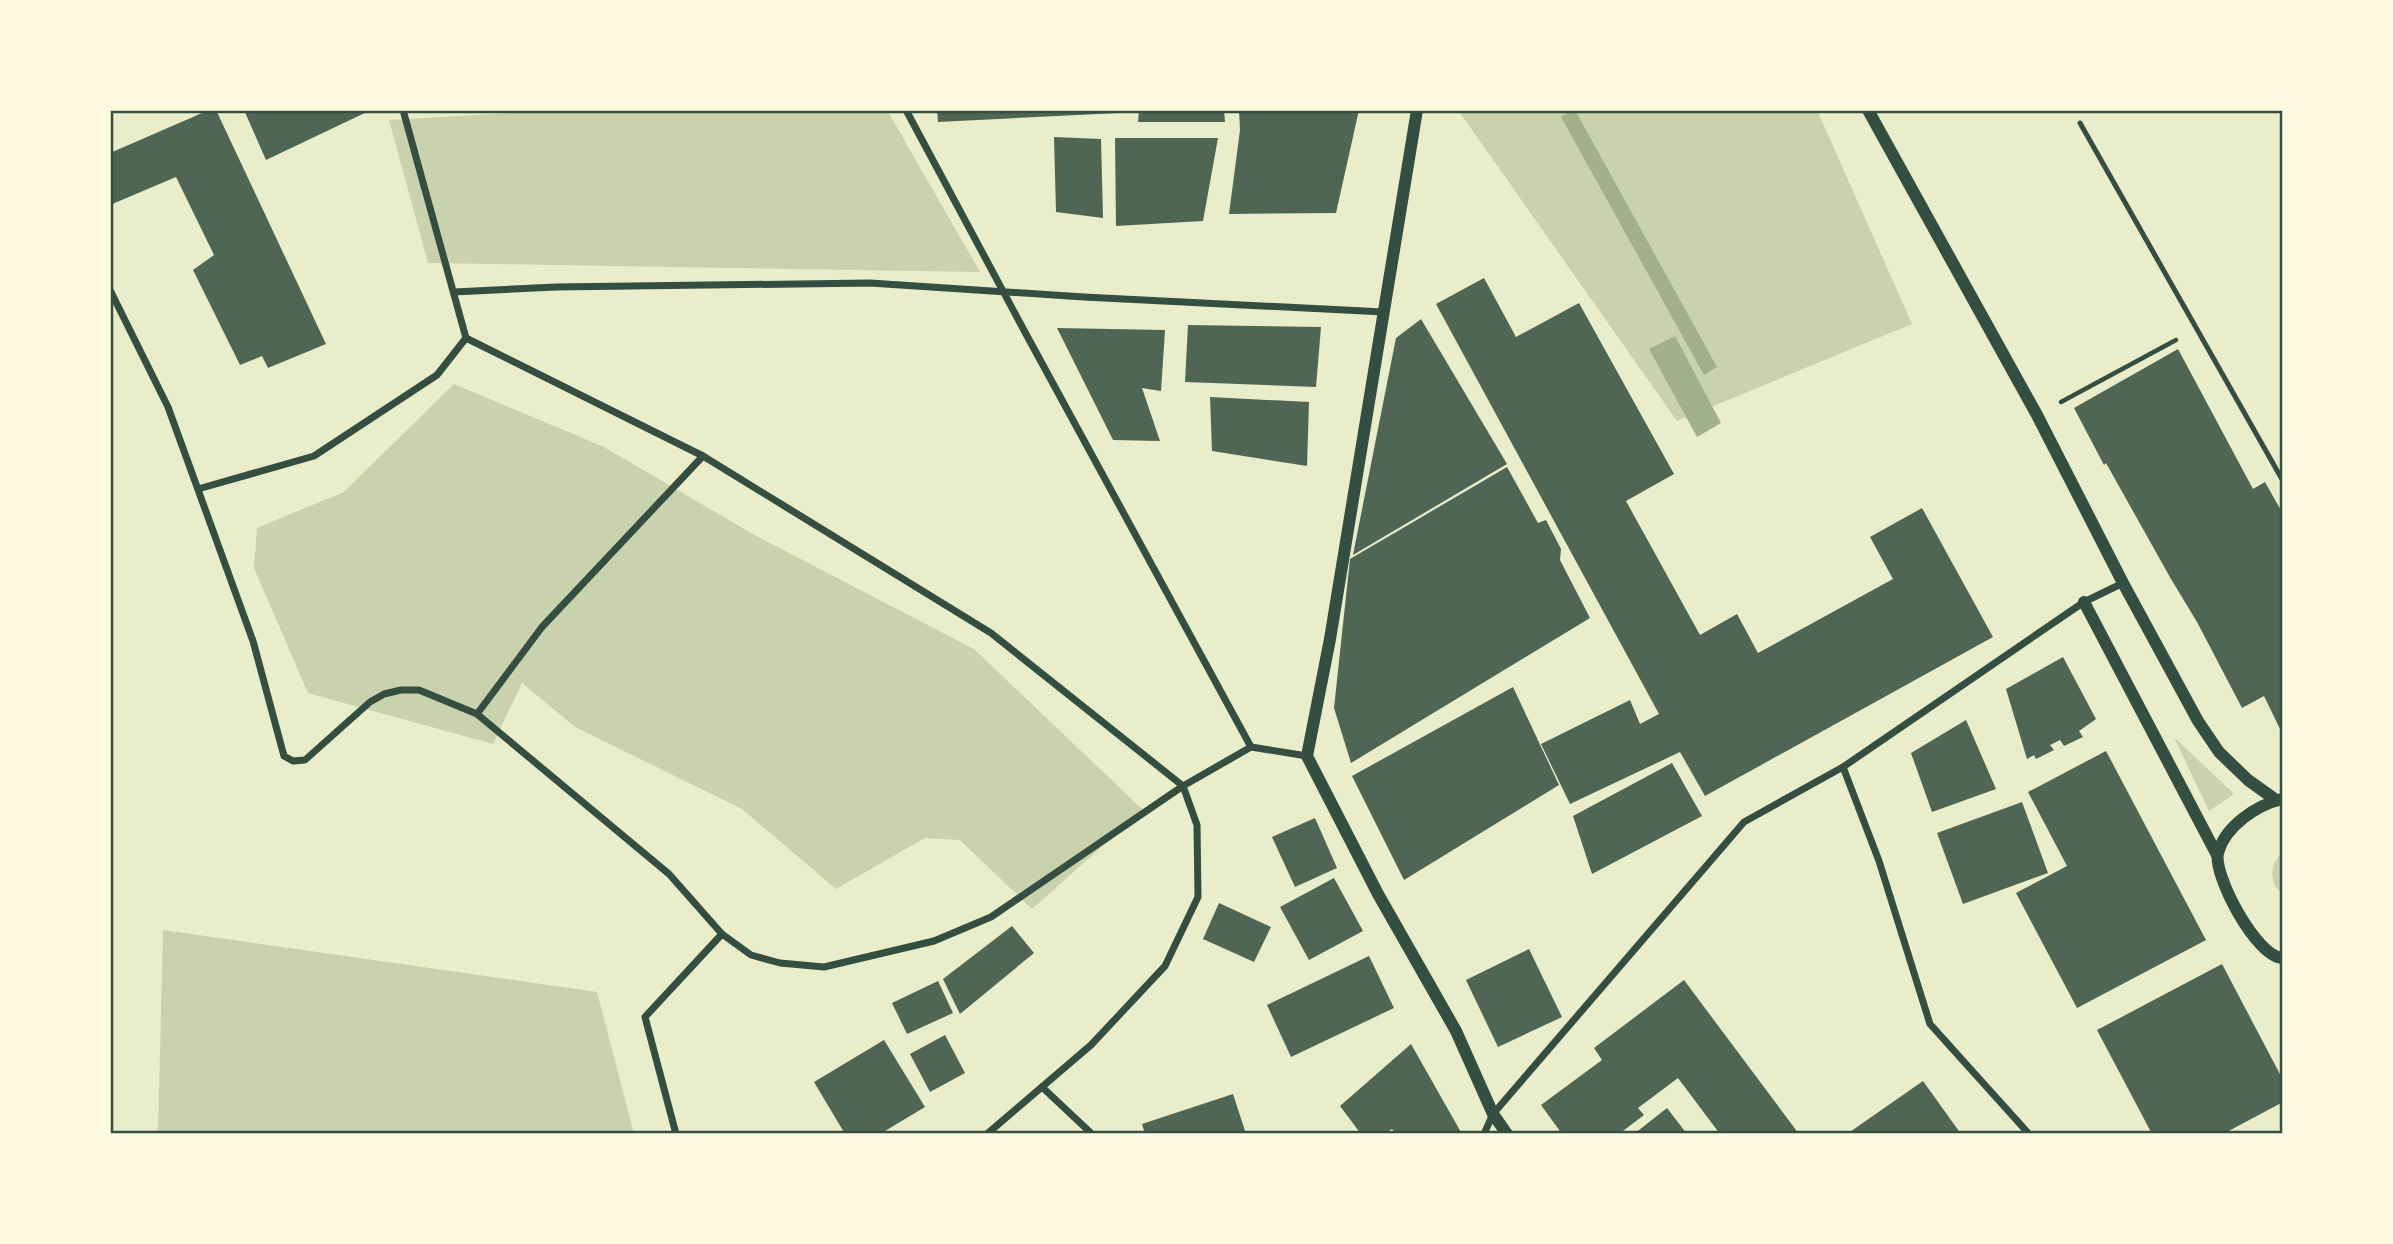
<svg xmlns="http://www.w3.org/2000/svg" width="2393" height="1244" viewBox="0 0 2393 1244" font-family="Roboto,sans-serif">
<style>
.green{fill:#cad2ad}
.water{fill:#a3b18a}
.building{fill:#4f6655}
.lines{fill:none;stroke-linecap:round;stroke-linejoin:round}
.path{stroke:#344e41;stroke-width:4.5}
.service{stroke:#344e41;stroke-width:5}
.minor{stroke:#344e41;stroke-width:7}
.tertiary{stroke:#344e41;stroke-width:12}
.neatline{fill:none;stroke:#344e41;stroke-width:2.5}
</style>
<rect width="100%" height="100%" fill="#e9edc9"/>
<g class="green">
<path d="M 562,110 L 887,110 L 980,272 L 428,263 L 389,120 Z"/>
<path d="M 1458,110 L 1817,110 L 1912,324 L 1677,421 Z"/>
<path d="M 454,384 L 604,447 L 758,537 L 974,649 L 1143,810 L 1032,909 L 960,840 L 925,838 L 836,889 L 742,809 L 575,727 L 522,683 L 493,744 L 308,693 L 254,568 L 257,528 L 344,492 Z"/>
<path d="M 2174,737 L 2234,794 L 2209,811 Z"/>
<path d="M 2283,852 L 2283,895 C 2269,882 2268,865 2283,852 Z"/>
<path d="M 163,930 L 597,992 L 634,1134 L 158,1134 Z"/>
</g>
<g class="water">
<path d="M 1572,110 L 1575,110 L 1717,367 L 1704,375 L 1561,117 Z"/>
<path d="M 1675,336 L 1721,423 L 1697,437 L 1649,349 Z"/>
</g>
<g class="building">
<path d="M 209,110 L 216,110 L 326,344 L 268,368 L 262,356 L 240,365 L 193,270 L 214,255 L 176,177 L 110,205 L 110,153 Z"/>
<path d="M 244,110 L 371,110 L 266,160 Z"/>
<path d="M 937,110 L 1119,110 L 1119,113 L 938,122 Z"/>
<path d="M 1139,110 L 1224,110 L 1225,122 L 1138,122 Z"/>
<path d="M 1239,110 L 1359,110 L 1336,213 L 1229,214 L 1240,130 Z"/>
<path d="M 1054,137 L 1101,139 L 1103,218 L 1056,212 Z"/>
<path d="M 1115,138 L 1218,138 L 1203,221 L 1116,226 Z"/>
<path d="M 1484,278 L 1516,337 L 1579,303 L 1674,474 L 1626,501 L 1700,635 L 1737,614 L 1758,653 L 1893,579 L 1870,537 L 1922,508 L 1993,637 L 1705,796 L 1680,752 L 1570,804 L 1541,744 L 1630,700 L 1640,724 L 1659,714 L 1436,304 Z"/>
<path d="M 1421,319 L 1507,464 L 1353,555 L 1396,338 Z"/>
<path d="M 1188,325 L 1321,327 L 1316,387 L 1185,382 Z"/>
<path d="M 1057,328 L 1165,330 L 1161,391 L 1142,388 L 1160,441 L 1113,440 Z"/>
<path d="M 2178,349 L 2253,489 L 2265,482 L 2283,514 L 2283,729 L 2280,729 L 2264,696 L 2242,708 L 2197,622 L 2171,579 L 2106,463 L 2104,465 L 2074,408 Z"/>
<path d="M 1210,397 L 1309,402 L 1307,466 L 1212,451 Z"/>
<path d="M 1507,467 L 1538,523 L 1546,520 L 1561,549 L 1560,560 L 1590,618 L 1351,763 L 1334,708 L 1350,559 Z"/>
<path d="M 2063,657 L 2096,719 L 2079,731 L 2083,737 L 2064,746 L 2060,740 L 2050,745 L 2054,750 L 2036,759 L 2034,755 L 2027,759 L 2006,689 Z"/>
<path d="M 1513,687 L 1559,785 L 1404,880 L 1352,776 Z"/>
<path d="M 1966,720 L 1996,789 L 1932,812 L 1911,753 Z"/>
<path d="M 2106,751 L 2206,940 L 2077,1008 L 2016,893 L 2067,866 L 2028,792 Z"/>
<path d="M 1672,763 L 1702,816 L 1592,874 L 1573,816 Z"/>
<path d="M 2022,802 L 2048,873 L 1963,904 L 1937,833 Z"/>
<path d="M 1315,818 L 1337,868 L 1295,887 L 1272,837 Z"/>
<path d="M 1334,878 L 1363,931 L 1309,960 L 1280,907 Z"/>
<path d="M 1219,903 L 1271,927 L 1254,962 L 1203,939 Z"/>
<path d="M 1012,926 L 1034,953 L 960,1014 L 943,979 Z"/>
<path d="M 1529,949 L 1562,1017 L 1498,1047 L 1466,980 Z"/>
<path d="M 1369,956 L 1394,1008 L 1291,1057 L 1267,1005 Z"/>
<path d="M 2222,964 L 2283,1080 L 2283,1102 L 2223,1134 L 2152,1134 L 2097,1030 Z"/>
<path d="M 1684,980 L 1799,1134 L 1720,1134 L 1678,1078 L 1638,1108 L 1644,1115 L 1619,1134 L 1562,1134 L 1541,1105 L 1602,1060 L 1594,1048 Z"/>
<path d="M 938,981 L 953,1013 L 907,1034 L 892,1003 Z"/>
<path d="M 945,1035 L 965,1073 L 930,1092 L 910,1054 Z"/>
<path d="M 884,1040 L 925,1107 L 880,1134 L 845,1134 L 814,1082 Z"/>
<path d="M 1411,1044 L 1462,1134 L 1396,1134 L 1392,1129 L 1383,1134 L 1361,1134 L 1340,1106 Z"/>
<path d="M 1923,1081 L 1961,1134 L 1847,1134 Z"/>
<path d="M 1233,1094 L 1246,1134 L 1145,1134 L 1142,1124 Z"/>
<path d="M 1667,1108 L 1687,1134 L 1634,1134 Z"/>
</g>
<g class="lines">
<path class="path" d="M 2061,402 L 2176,340"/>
<path class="service" d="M 2080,123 L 2283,481"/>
<g class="minor">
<path d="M 906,110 L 1026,334 L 1251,747"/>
<path d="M 110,290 L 168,407 L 253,641 L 284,756 L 293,761 L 305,760 L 370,702 L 384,694 L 401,690 L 419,690 L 477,714 L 669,874 L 722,934 L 751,955 L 780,963 L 824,967 L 934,941 L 991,917 L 1183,786 L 991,633 L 703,456 L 466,338 L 403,110"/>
<path d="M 454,292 L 556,287 L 870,283 L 1084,297 L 1384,312"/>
<path d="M 198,489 L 314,456 L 437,375 L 466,338"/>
<path d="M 477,714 L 542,627 L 703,456"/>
<path d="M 1843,767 L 1879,861 L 1930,1024 L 2029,1134"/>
<path d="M 1042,1087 L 1092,1134"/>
<path d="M 676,1134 L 645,1017 L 722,934"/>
<path d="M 987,1134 L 1091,1045 L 1165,966 L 1198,897 L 1197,825 L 1183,786 L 1251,747 L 1307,756"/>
<path d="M 1484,1134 L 1493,1114 L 1744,822 L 1843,767 L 2084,602 L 2123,583"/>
</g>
<g class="tertiary">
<path d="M 1417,110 L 1330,639 L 1307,756 L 1378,894 L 1456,1031 L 1493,1114 L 1507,1134"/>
<path d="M 1868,110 L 2037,415 L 2123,583 L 2198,721 L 2219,752 L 2248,780 L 2276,800"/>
<path d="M 2084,602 L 2217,855"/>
<path d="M 2282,799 C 2257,805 2225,826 2218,853 C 2213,876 2257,958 2283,958"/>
</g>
</g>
<rect width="2393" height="1244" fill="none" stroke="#fefae0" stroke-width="224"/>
<rect x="112" y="112" width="2169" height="1020" class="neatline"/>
</svg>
